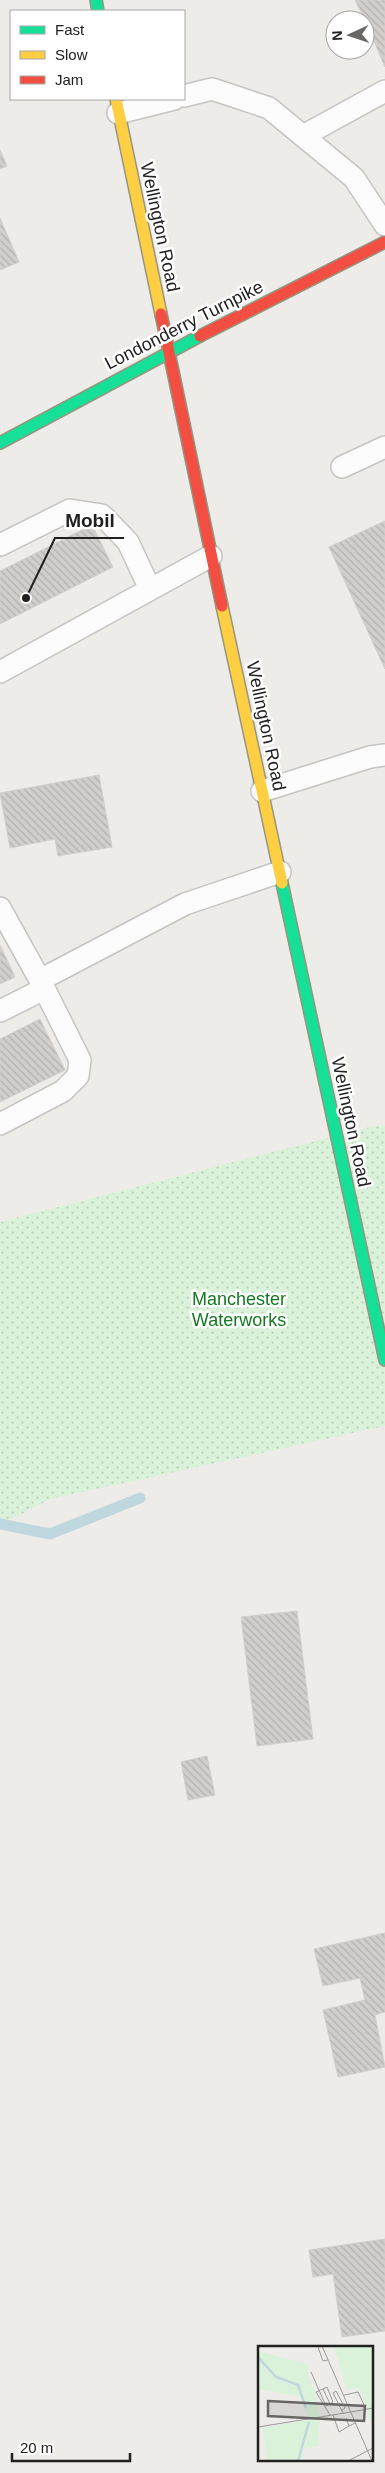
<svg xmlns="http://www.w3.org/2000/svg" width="385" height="2473" viewBox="0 0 385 2473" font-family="Helvetica,sans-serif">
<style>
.park{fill:url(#park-dots)}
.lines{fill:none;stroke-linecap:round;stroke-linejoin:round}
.stream{stroke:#bfd7de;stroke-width:11}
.building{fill:url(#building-back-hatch);stroke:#d1cecb}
.lane-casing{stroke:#c5c4c3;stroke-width:24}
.fast-casing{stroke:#959682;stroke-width:14}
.slow-casing{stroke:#959682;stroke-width:14}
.jam-casing{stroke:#959682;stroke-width:14}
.lane{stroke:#fcfcfc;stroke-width:21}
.fast{stroke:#16e098;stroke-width:11}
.slow{stroke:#ffcf43;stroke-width:11}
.jam{stroke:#f24e42;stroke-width:11}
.labels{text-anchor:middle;stroke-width:5;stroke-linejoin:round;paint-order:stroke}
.street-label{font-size:18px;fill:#202020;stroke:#fff}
.park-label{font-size:18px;fill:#147820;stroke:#fff}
.inset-river{fill:none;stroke:#bfd7de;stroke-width:2.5}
.inset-road{fill:none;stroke:#9c9a99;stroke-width:1}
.view{fill:#686766;fill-opacity:0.15;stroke:#686766;stroke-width:2.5}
.inset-edge{fill:none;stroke:#202020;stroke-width:2.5}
.leader{fill:none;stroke:#202020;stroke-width:2}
.callout-dot{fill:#202020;stroke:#fff;stroke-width:2}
.callout-label{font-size:19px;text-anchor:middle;font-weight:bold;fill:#202020;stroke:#fff;stroke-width:5;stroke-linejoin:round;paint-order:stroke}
</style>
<defs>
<pattern id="park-dots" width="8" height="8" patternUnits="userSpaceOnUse" patternTransform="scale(1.25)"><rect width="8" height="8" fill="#daf2da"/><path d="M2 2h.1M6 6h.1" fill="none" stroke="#bbcfbb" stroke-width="1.8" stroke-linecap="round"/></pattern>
<pattern id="building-back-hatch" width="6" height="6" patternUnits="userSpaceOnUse" patternTransform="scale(1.25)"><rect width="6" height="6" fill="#d1cecc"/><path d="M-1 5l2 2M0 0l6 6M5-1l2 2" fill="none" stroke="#b3b1af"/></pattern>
</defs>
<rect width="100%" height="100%" fill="#eeece9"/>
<path class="park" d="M 374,1126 L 385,1126 L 385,1426 L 51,1499 L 0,1525 L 0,1222 Z"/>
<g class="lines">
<path class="stream" d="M 0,1524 L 50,1534 L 140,1498"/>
</g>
<g class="building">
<path d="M 355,0 L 385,0 L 385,67 L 365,20 Z"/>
<path d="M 0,150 L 7,166 L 0,169 Z"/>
<path d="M 0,218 L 19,262 L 0,270 Z"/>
<path d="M 385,521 L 385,669 L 329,547 Z"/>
<path d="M 92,525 L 113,567 L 0,624 L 0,571 Z"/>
<path d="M 99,775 L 112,847 L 58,856 L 55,839 L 10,848 L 0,793 Z"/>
<path d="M 0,945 L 15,977 L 0,984 Z"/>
<path d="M 40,1019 L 65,1070 L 0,1102 L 0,1039 Z"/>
<path d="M 297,1611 L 313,1739 L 257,1746 L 241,1617 Z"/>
<path d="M 207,1756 L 215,1795 L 188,1800 L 181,1762 Z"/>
<path d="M 385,1933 L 385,2012 L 375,2015 L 385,2067 L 338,2077 L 323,2010 L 365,2000 L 360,1978 L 323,1986 L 314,1949 Z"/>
<path d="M 385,2239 L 385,2331 L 342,2337 L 333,2274 L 313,2277 L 309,2250 Z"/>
</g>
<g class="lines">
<g class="lane-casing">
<g id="lane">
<path d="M 184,96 L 212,89 L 269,108 L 354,178 L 385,225"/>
<path d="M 118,113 L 174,99"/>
<path d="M 303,136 L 385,91"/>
<path d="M 342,467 L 385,447"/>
<path d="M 0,545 L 70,510 L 102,515 L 128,542 L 150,589"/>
<path d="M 0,672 L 211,556"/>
<path d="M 262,791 L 370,757 L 385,755"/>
<path d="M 0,908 L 40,980 L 80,1060 L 78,1076 L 63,1091 L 0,1124"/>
<path d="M 40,980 L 185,904 L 280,872"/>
<path d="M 0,1011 L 44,989"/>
</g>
</g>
<g class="fast-casing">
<g id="fast">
<path d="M 96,0 L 98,11"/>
<path d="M 0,443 L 200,336"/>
<path d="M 282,883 L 385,1360"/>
</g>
</g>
<g class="slow-casing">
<g id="slow">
<path d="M 116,99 L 161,314"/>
<path d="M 222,606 L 282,883"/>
</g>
</g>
<g class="jam-casing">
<g id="jam">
<path d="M 161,314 L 222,606"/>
<path d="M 200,336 L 385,242"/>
</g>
</g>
<use href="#lane" class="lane"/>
<use href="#fast" class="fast"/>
<use href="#slow" class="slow"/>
<use href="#jam" class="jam"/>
</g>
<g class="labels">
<g class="street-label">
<text transform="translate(160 227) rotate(78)" y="6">Wellington Road</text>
<text transform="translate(184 325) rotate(-27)" y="6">Londonderry Turnpike</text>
<text transform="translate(266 726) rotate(78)" y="6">Wellington Road</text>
<text transform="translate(351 1122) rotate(78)" y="6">Wellington Road</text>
</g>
<g class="park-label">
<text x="239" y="1305">Manchester<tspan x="239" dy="21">Waterworks</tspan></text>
</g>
</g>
<g transform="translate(258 2346)">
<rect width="115" height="115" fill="#eeece9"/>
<path d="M 76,0 L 115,0 L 115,82 L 102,42 L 89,44 ZM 0,5 L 50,18 L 50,32 L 56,43 L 62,72 L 60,100 L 46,103 L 45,115 L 9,115 L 5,82 L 51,74 L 44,51 L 0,43 Z" fill="#daf2da"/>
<path class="inset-river" d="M 0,11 L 18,31 L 40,39 L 48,62M 40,115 L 51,76"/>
<path class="inset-road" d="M 64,0 L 60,1 L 65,15 L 70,14M 64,0 L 114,115M 53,26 L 68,60M 65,43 L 72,58M 86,49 L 100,46 L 108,63M 68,60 L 75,56 L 69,41 L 58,46 L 72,69M 83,65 L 87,62 L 78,45 L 75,47 L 85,67M 93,66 L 115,62M 75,69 L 81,86 L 91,80M 88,72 L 91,80 L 97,77M 0,81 L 93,66M 90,115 L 115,102"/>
<path class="view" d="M 10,55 L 107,60 L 106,75 L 10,70 Z"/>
<rect width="115" height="115" class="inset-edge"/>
</g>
<path class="leader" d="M26 598L55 538H124"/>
<circle class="callout-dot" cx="26" cy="598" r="5"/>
<g class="callout-label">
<text x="90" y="527">Mobil</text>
</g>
<rect x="10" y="10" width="175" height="90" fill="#ffffff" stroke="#a6a6a6"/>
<rect x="20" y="26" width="25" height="8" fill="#16e098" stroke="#a6a6a6"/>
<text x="55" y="35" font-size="15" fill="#202020">Fast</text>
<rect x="20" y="51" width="25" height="8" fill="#ffcf43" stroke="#a6a6a6"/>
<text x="55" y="60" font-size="15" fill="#202020">Slow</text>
<rect x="20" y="76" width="25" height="8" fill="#f24e42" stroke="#a6a6a6"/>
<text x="55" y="85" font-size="15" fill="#202020">Jam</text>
<g transform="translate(350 35) rotate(267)"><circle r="24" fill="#ffffff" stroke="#a6a6a6"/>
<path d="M0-4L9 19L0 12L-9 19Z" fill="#686766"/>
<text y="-8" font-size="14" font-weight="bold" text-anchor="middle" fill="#202020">N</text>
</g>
<path d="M12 2453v8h118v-8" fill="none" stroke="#202020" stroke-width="2.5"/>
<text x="20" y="2453" font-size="15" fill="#202020" stroke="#ffffff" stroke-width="4" paint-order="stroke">20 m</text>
</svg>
